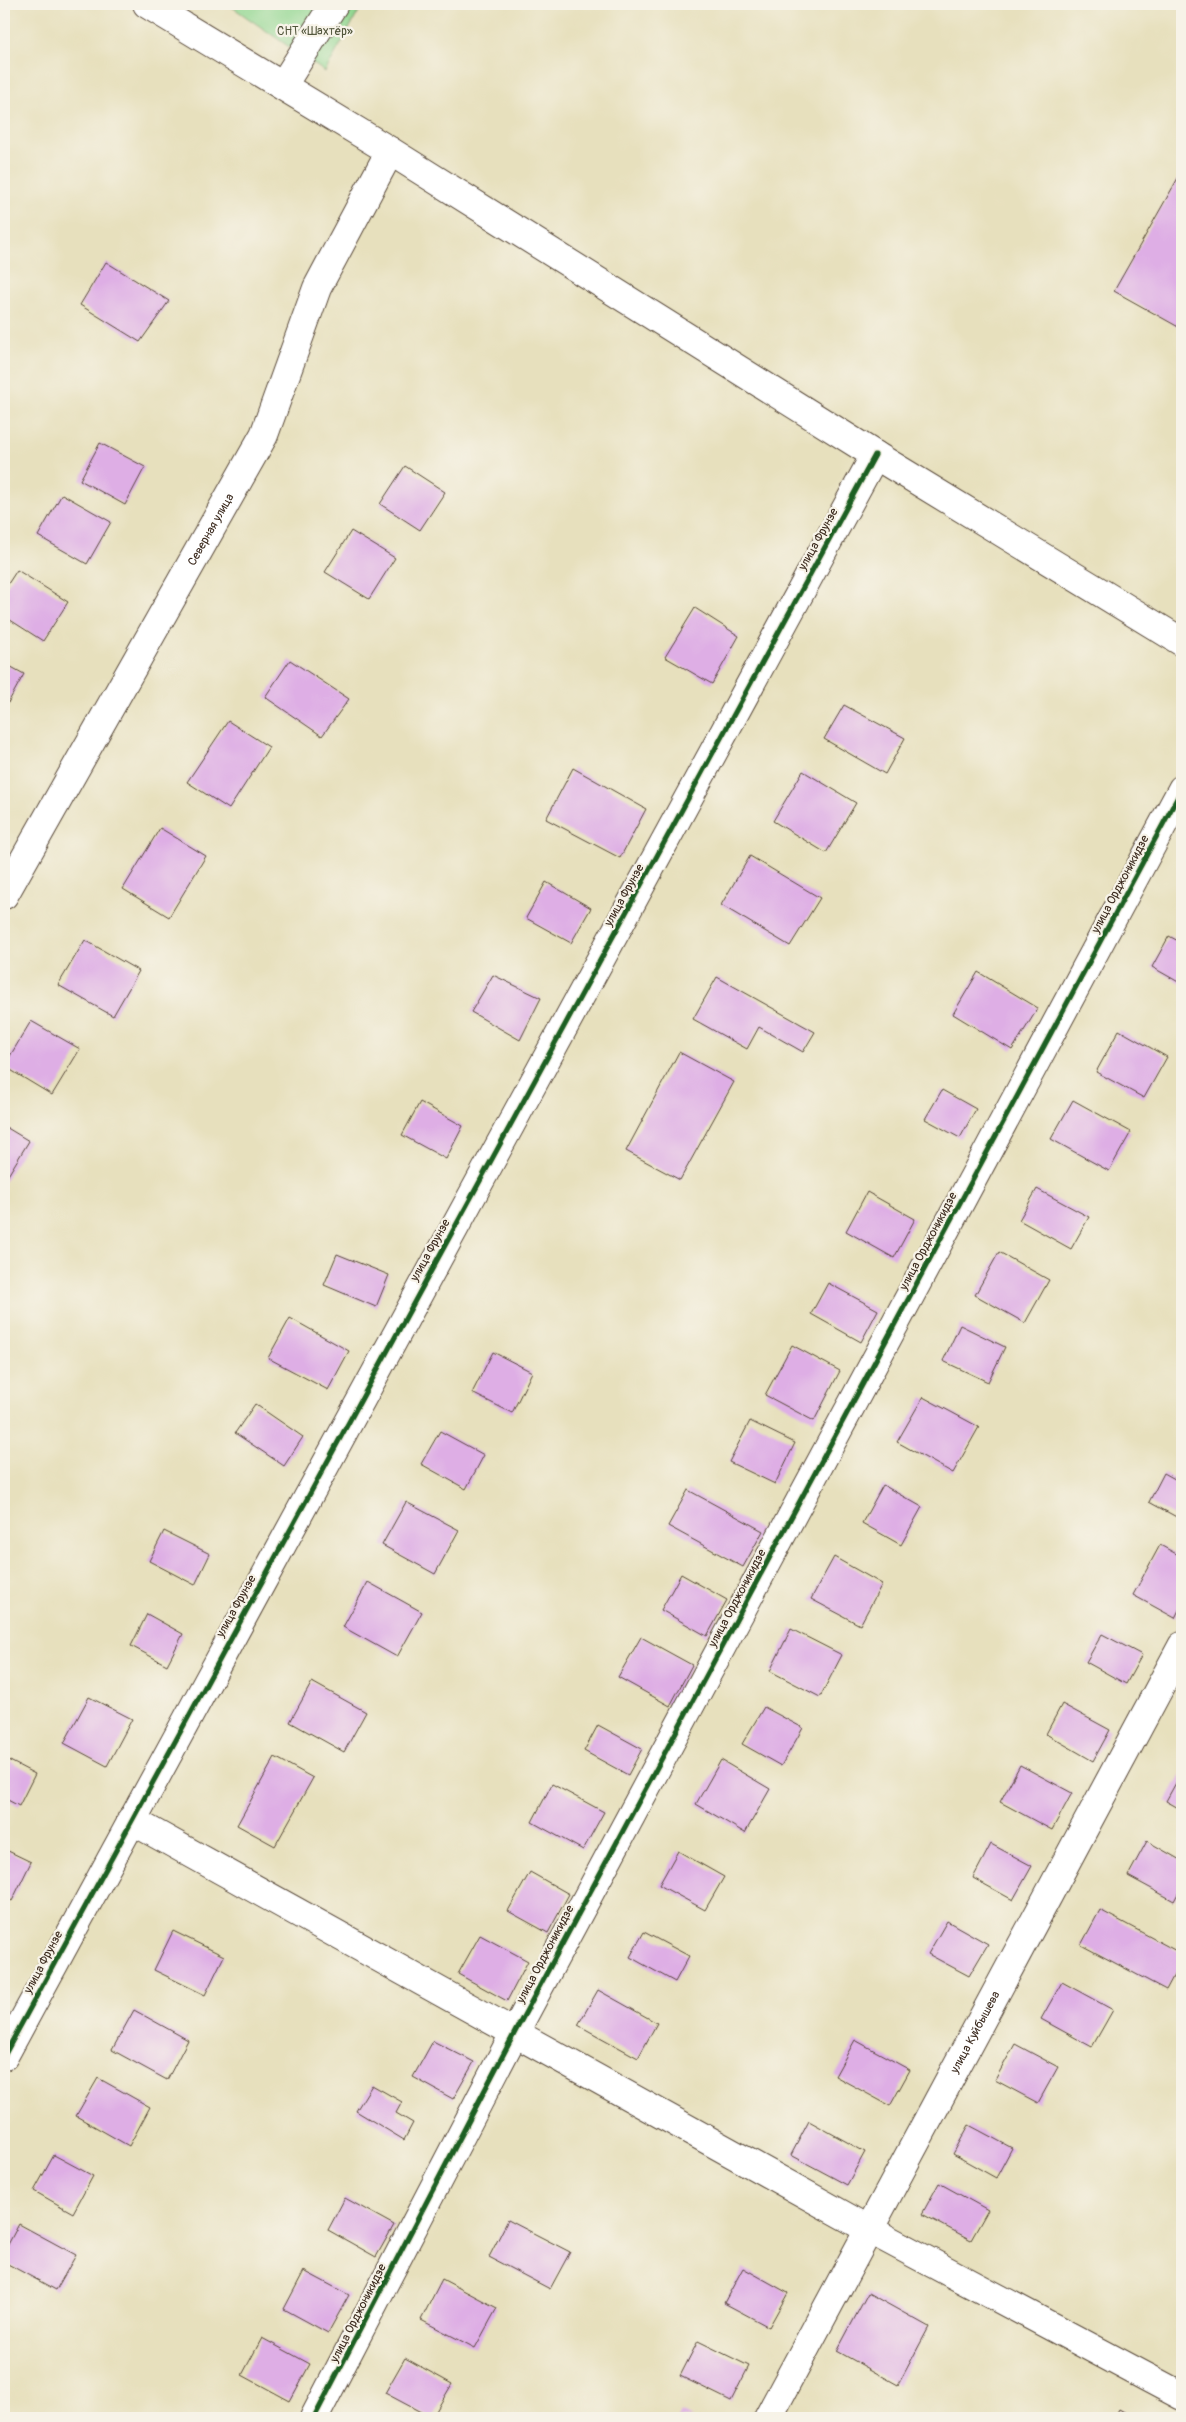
<svg xmlns="http://www.w3.org/2000/svg" width="1186" height="2422" viewBox="0 0 1186 2422" font-family="Pangolin,sans-serif">
<style>
.green{fill:#92d791;stroke:#668058}
.building{fill:#deaee5}
.lines{fill:none;stroke-linecap:round;stroke-linejoin:round}
.minor-casing{stroke:#554536;stroke-width:30}
.minor{stroke:#fff;stroke-width:28}
.cycleway-casing{stroke:#f7f3e8;stroke-width:8}
.cycleway{stroke:#1b5e20;stroke-width:5}
.labels{text-anchor:middle;stroke-width:4.5;stroke-linejoin:round;paint-order:stroke}
.park-label{font-size:12px;fill:#51553b;stroke:#f7f3e8}
.street-label{font-size:12px;fill:#3b2a1e;stroke:#f7f3e8}
</style>
<rect width="100%" height="100%" fill="#f7f3e8"/>
<filter id="ink" filterUnits="userSpaceOnUse"><feTurbulence type="fractalNoise" baseFrequency=".02" numOctaves="2"/><feDisplacementMap in="SourceGraphic" scale="10" xChannelSelector="R" yChannelSelector="G"/><feConvolveMatrix kernelMatrix="1 2 1 2 8 2 1 2 1" color-interpolation-filters="sRGB"/></filter>
<filter id="wash" filterUnits="userSpaceOnUse"><feTurbulence type="fractalNoise" baseFrequency=".0096" numOctaves="4" result="noise"/><feDisplacementMap in="SourceGraphic" scale="20" xChannelSelector="R" yChannelSelector="G"/><feGaussianBlur stdDeviation="1.12" result="paint"/><feColorMatrix in="noise" values="0 0 0 0 0 0 0 0 0 0 0 0 0 0 0 0 0 1.4 0 .05"/><feComposite in="paint" operator="in"/></filter>
<g filter="url(#wash)">
<rect width="100%" height="100%" fill="#e7e0bd"/>
<path class="green" d="M 228,4 L 363,4 L 325,72 Z"/>
<g id="blocks">
<g class="building">
<path d="M 1182,171 L 1182,329 L 1114,291 Z"/>
<path d="M 106,262 L 169,301 L 140,342 L 80,305 Z"/>
<path d="M 100,443 L 145,467 L 125,505 L 80,480 Z"/>
<path d="M 405,466 L 445,492 L 420,530 L 380,504 Z"/>
<path d="M 62,494 L 111,522 L 87,564 L 38,536 Z"/>
<path d="M 351,531 L 395,558 L 369,599 L 325,572 Z"/>
<path d="M 17,570 L 68,602 L 43,641 L 4,616 L 4,590 Z"/>
<path d="M 695,608 L 739,636 L 712,684 L 665,657 Z"/>
<path d="M 290,660 L 349,699 L 322,736 L 265,697 Z"/>
<path d="M 4,663 L 24,674 L 4,710 Z"/>
<path d="M 844,705 L 905,738 L 885,774 L 824,739 Z"/>
<path d="M 228,721 L 269,747 L 229,809 L 187,782 Z"/>
<path d="M 573,768 L 646,809 L 620,858 L 546,819 Z"/>
<path d="M 803,771 L 856,803 L 826,853 L 773,821 Z"/>
<path d="M 160,828 L 206,856 L 169,917 L 123,889 Z"/>
<path d="M 750,856 L 820,898 L 790,946 L 721,905 Z"/>
<path d="M 546,882 L 591,908 L 571,943 L 526,918 Z"/>
<path d="M 1169,936 L 1182,943 L 1182,984 L 1152,967 Z"/>
<path d="M 85,940 L 139,971 L 113,1016 L 58,985 Z"/>
<path d="M 978,972 L 1038,1008 L 1012,1050 L 953,1014 Z"/>
<path d="M 493,975 L 541,998 L 520,1040 L 471,1012 Z"/>
<path d="M 717,977 L 815,1032 L 803,1052 L 759,1027 L 747,1049 L 693,1019 Z"/>
<path d="M 31,1021 L 80,1049 L 52,1095 L 4,1066 Z"/>
<path d="M 1119,1030 L 1167,1057 L 1144,1098 L 1096,1072 Z"/>
<path d="M 679,1052 L 734,1082 L 680,1180 L 626,1151 Z"/>
<path d="M 942,1090 L 976,1109 L 960,1138 L 925,1119 Z"/>
<path d="M 1073,1100 L 1131,1132 L 1109,1171 L 1051,1139 Z"/>
<path d="M 420,1102 L 463,1126 L 446,1159 L 402,1135 Z"/>
<path d="M 4,1126 L 29,1141 L 4,1182 Z"/>
<path d="M 1037,1189 L 1089,1217 L 1071,1249 L 1019,1220 Z"/>
<path d="M 867,1192 L 915,1219 L 894,1258 L 846,1231 Z"/>
<path d="M 999,1252 L 1049,1280 L 1025,1323 L 975,1295 Z"/>
<path d="M 337,1254 L 389,1275 L 376,1307 L 324,1285 Z"/>
<path d="M 828,1283 L 878,1310 L 861,1342 L 811,1314 Z"/>
<path d="M 290,1318 L 349,1351 L 328,1390 L 268,1358 Z"/>
<path d="M 960,1325 L 1005,1347 L 988,1382 L 943,1361 Z"/>
<path d="M 792,1345 L 840,1371 L 814,1421 L 765,1395 Z"/>
<path d="M 493,1352 L 532,1372 L 512,1413 L 472,1393 Z"/>
<path d="M 923,1397 L 979,1427 L 953,1473 L 897,1442 Z"/>
<path d="M 255,1404 L 303,1437 L 284,1466 L 235,1433 Z"/>
<path d="M 750,1421 L 795,1443 L 775,1484 L 729,1462 Z"/>
<path d="M 440,1431 L 484,1455 L 466,1489 L 421,1464 Z"/>
<path d="M 1164,1473 L 1182,1483 L 1182,1520 L 1149,1502 Z"/>
<path d="M 883,1485 L 922,1507 L 901,1545 L 862,1523 Z"/>
<path d="M 688,1490 L 763,1531 L 743,1567 L 668,1526 Z"/>
<path d="M 406,1502 L 459,1530 L 435,1574 L 382,1545 Z"/>
<path d="M 164,1531 L 210,1554 L 195,1585 L 149,1561 Z"/>
<path d="M 1160,1545 L 1182,1557 L 1182,1604 L 1175,1618 L 1133,1595 Z"/>
<path d="M 834,1557 L 882,1584 L 860,1625 L 811,1599 Z"/>
<path d="M 681,1574 L 727,1600 L 707,1636 L 661,1610 Z"/>
<path d="M 368,1582 L 422,1612 L 397,1657 L 343,1627 Z"/>
<path d="M 147,1614 L 183,1634 L 167,1665 L 131,1646 Z"/>
<path d="M 791,1629 L 842,1655 L 820,1697 L 770,1671 Z"/>
<path d="M 1102,1634 L 1142,1655 L 1126,1684 L 1086,1662 Z"/>
<path d="M 641,1637 L 692,1665 L 670,1706 L 618,1677 Z"/>
<path d="M 312,1682 L 366,1712 L 344,1752 L 290,1722 Z"/>
<path d="M 89,1697 L 132,1719 L 107,1766 L 64,1743 Z"/>
<path d="M 1062,1704 L 1110,1730 L 1093,1761 L 1046,1734 Z"/>
<path d="M 764,1707 L 803,1728 L 781,1766 L 742,1744 Z"/>
<path d="M 598,1725 L 642,1749 L 628,1775 L 584,1751 Z"/>
<path d="M 275,1757 L 313,1778 L 275,1846 L 237,1825 Z"/>
<path d="M 8,1760 L 35,1774 L 19,1806 L 4,1798 L 4,1769 Z"/>
<path d="M 721,1760 L 770,1789 L 745,1833 L 696,1804 Z"/>
<path d="M 1020,1765 L 1072,1793 L 1052,1830 L 1000,1802 Z"/>
<path d="M 1182,1772 L 1182,1810 L 1166,1801 Z"/>
<path d="M 552,1784 L 604,1812 L 583,1850 L 532,1822 Z"/>
<path d="M 1147,1841 L 1182,1861 L 1182,1886 L 1174,1901 L 1128,1876 Z"/>
<path d="M 991,1844 L 1032,1866 L 1013,1900 L 973,1878 Z"/>
<path d="M 4,1849 L 31,1862 L 12,1901 L 4,1896 Z"/>
<path d="M 678,1851 L 724,1877 L 705,1910 L 659,1885 Z"/>
<path d="M 530,1872 L 569,1894 L 548,1933 L 508,1911 Z"/>
<path d="M 1100,1910 L 1182,1954 L 1182,1960 L 1166,1990 L 1081,1945 Z"/>
<path d="M 947,1921 L 988,1944 L 969,1976 L 928,1954 Z"/>
<path d="M 173,1931 L 224,1956 L 205,1995 L 154,1970 Z"/>
<path d="M 644,1932 L 689,1956 L 675,1982 L 630,1957 Z"/>
<path d="M 480,1935 L 528,1961 L 507,2001 L 458,1974 Z"/>
<path d="M 1062,1982 L 1113,2010 L 1092,2047 L 1041,2019 Z"/>
<path d="M 598,1990 L 657,2023 L 638,2058 L 578,2025 Z"/>
<path d="M 134,2010 L 188,2040 L 167,2080 L 112,2050 Z"/>
<path d="M 855,2040 L 910,2070 L 890,2106 L 835,2076 Z"/>
<path d="M 433,2041 L 474,2062 L 453,2099 L 413,2077 Z"/>
<path d="M 1015,2044 L 1058,2067 L 1038,2103 L 995,2080 Z"/>
<path d="M 98,2078 L 150,2107 L 129,2146 L 76,2116 Z"/>
<path d="M 372,2085 L 402,2102 L 396,2113 L 413,2123 L 404,2140 L 356,2111 Z"/>
<path d="M 809,2121 L 865,2152 L 847,2185 L 791,2155 Z"/>
<path d="M 969,2125 L 1012,2148 L 996,2178 L 953,2154 Z"/>
<path d="M 54,2155 L 93,2176 L 73,2213 L 34,2191 Z"/>
<path d="M 939,2183 L 988,2210 L 971,2240 L 922,2214 Z"/>
<path d="M 345,2198 L 394,2225 L 376,2257 L 328,2230 Z"/>
<path d="M 508,2220 L 570,2252 L 550,2289 L 489,2257 Z"/>
<path d="M 19,2224 L 76,2255 L 56,2290 L 4,2262 L 4,2252 Z"/>
<path d="M 743,2268 L 788,2293 L 769,2327 L 724,2303 Z"/>
<path d="M 304,2271 L 349,2295 L 328,2333 L 284,2309 Z"/>
<path d="M 442,2279 L 497,2308 L 475,2348 L 421,2320 Z"/>
<path d="M 868,2293 L 929,2327 L 898,2385 L 837,2351 Z"/>
<path d="M 262,2338 L 310,2364 L 290,2401 L 242,2375 Z"/>
<path d="M 698,2341 L 749,2366 L 731,2401 L 680,2376 Z"/>
<path d="M 405,2358 L 452,2384 L 432,2418 L 385,2393 Z"/>
<path d="M 1119,2409 L 1135,2418 L 1114,2418 Z"/>
<path d="M 681,2412 L 692,2418 L 678,2418 Z"/>
</g>
</g>
</g>
<g filter="url(#ink)">
<use href="#blocks" fill-opacity="0" stroke="#554536" stroke-width="1"/>
<g class="lines">
<g class="minor-casing">
<g id="minor">
<path d="M 147,4 L 390,151 L 875,455 L 1182,642"/>
<path d="M 283,85 L 334,4"/>
<path id="s1" d="M 4,895 L 264,435 L 317,288 L 390,151"/>
<path d="M 131,1820 L 870,2230 L 1182,2396"/>
<path d="M 4,2056 L 875,455"/>
<path d="M 314,2418 L 515,2032 L 1182,789"/>
<path id="s2" d="M 768,2418 L 1182,1646"/>
</g>
</g>
<use href="#minor" class="minor"/>
<g class="cycleway-casing">
<g id="cycleway">
<path d="M 4,2056 L 875,455"/>
<path d="M 314,2418 L 515,2032 L 1182,789"/>
</g>
</g>
<use href="#cycleway" class="cycleway"/>
</g>
</g>
<g class="labels">
<g class="park-label">
<text x="315" y="35">СНТ «Шахтёр»</text>
</g>
<g class="street-label">
<text dy="4" stroke="none"><textPath href="#s1" startOffset="420">Северная улица</textPath></text>
<text transform="translate(818 539) rotate(-61)" y="4">улица Фрунзе</text>
<text transform="translate(1120 884) rotate(-62)" y="4">улица Орджоникидзе</text>
<text transform="translate(624 895) rotate(-61)" y="4">улица Фрунзе</text>
<text transform="translate(928 1241) rotate(-62)" y="4">улица Орджоникидзе</text>
<text transform="translate(430 1250) rotate(-61)" y="4">улица Фрунзе</text>
<text transform="translate(737 1598) rotate(-62)" y="4">улица Орджоникидзе</text>
<text transform="translate(236 1606) rotate(-61)" y="4">улица Фрунзе</text>
<text transform="translate(545 1954) rotate(-62)" y="4">улица Орджоникидзе</text>
<text transform="translate(43 1962) rotate(-62)" y="4">улица Фрунзе</text>
<text dy="4" stroke="none"><textPath href="#s2" startOffset="438">улица Куйбышева</textPath></text>
<text transform="translate(358 2313) rotate(-63)" y="4">улица Орджоникидзе</text>
</g>
</g>
<rect width="1186" height="2422" fill="none" stroke="#f7f3e8" stroke-width="20"/>
</svg>
